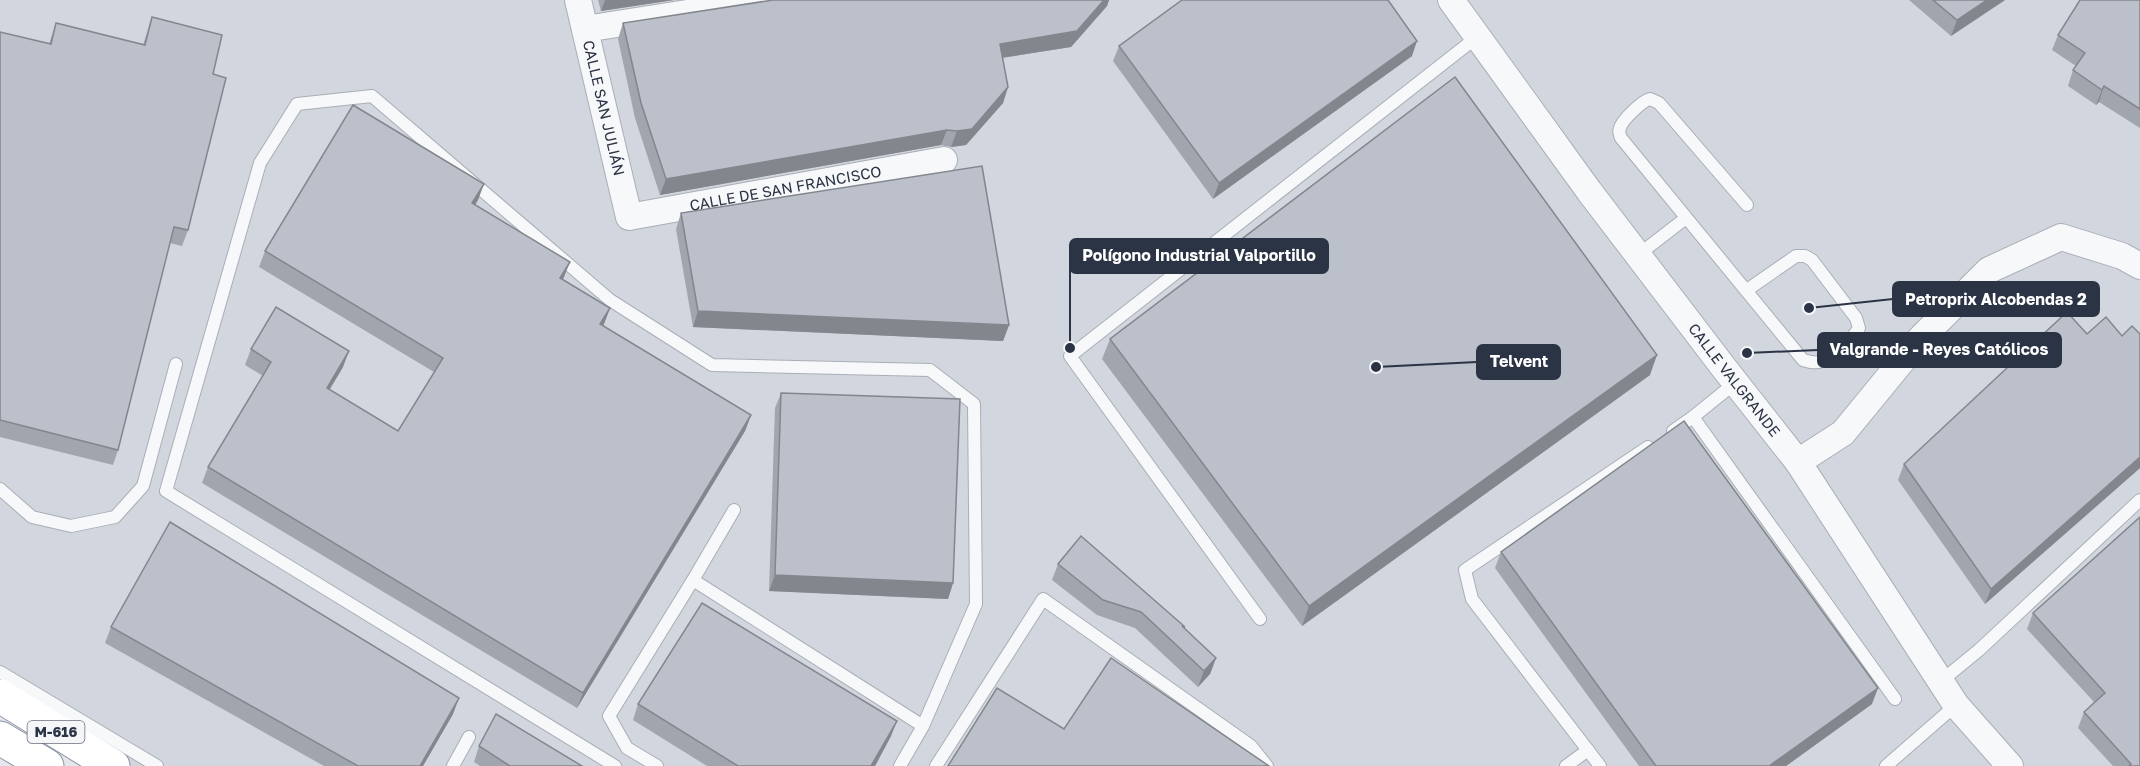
<svg xmlns="http://www.w3.org/2000/svg" width="2140" height="766" viewBox="0 0 2140 766" font-family="'Golos Text',sans-serif">
<style>
.built{fill:#d2d6de}
.lines{fill:none;stroke-linecap:round;stroke-linejoin:round}
.service-casing{stroke:#a9aeb7;stroke-width:14}
.minor-casing{stroke:#a9aeb7;stroke-width:28}
.trunk-casing{stroke:#8b94a3;stroke-width:35}
.service{stroke:#f7f8fa;stroke-width:12}
.minor{stroke:#f7f8fa;stroke-width:26}
.trunk{stroke:#fff;stroke-width:33}
.wall{fill:#a1a5ae}
.shaded-wall{fill:#83868d}
.building{fill:#bbc0ca;stroke:#83868d;stroke-width:1.5}
.labels{text-anchor:middle;stroke-width:5;stroke-linejoin:round;paint-order:stroke}
.shield{fill:#f4f6f9;stroke:#676e7b;stroke-width:1.5}
.shield-label{font-size:14px;font-weight:bold;fill:#2b3445}
.street-label{font-size:15px;fill:#2b3445;stroke:#f4f6f9}
.leader{fill:none;stroke:#2b3445;stroke-width:2}
.callout-dot{fill:#2b3445;stroke:#f4f6f9;stroke-width:2}
.callout{fill:#2b3445;stroke:#2b3445;stroke-width:2}
.callout-label{font-size:16px;text-anchor:middle;font-weight:bold;fill:#fff}
</style>
<rect width="100%" height="100%" fill="#e4e7ec"/>
<path class="built" d="M 0,0 L 2140,0 L 2140,766 L 115,766 L 0,696 Z"/>
<g class="lines">
<g class="service-casing">
<g id="service">
<path d="M 1638,255 L 1686,218"/>
<path d="M 1747,290 L 1796,256 L 1805,256 L 1812,260 L 1856,318 L 1859,328 C 1853,338 1833,356 1822,361 C 1816,364 1809,362 1803,360 L 1621,138 C 1620,134 1618,133 1620,128 C 1622,120 1642,101 1650,99 L 1659,103 L 1747,205"/>
<path d="M 1735,383 L 1693,417 L 1895,699"/>
<path d="M 1673,431 L 1693,417"/>
<path d="M 0,489 L 32,517 L 71,526 L 115,517 L 143,486 L 176,364"/>
<path d="M 734,510 L 693,580 L 923,726"/>
<path d="M 1260,619 L 1070,356 L 1477,37"/>
<path d="M 0,672 L 157,766"/>
<path d="M 1940,682 L 1979,650 L 2140,500"/>
<path d="M 453,766 L 469,737"/>
<path d="M 615,766 L 166,491 L 260,163 L 297,104 L 372,96 L 610,300 L 712,365 L 930,370 L 974,404 L 976,604 L 923,726 L 900,766"/>
<path d="M 657,766 L 627,748 L 609,716 L 693,580"/>
<path d="M 936,766 L 1043,599 L 1251,746 L 1267,766"/>
<path d="M 1566,766 L 1588,750"/>
<path d="M 1600,766 L 1472,599 L 1465,570 L 1648,447"/>
<path d="M 1886,766 L 1956,705"/>
</g>
</g>
<g class="minor-casing">
<g id="minor">
<path id="s1" d="M 578,0 L 629,217 L 944,160"/>
<path id="s2" d="M 1451,0 L 1589,191 L 1724,368 L 1798,462 L 1956,705 L 2010,766"/>
<path d="M 585,29 L 771,0"/>
<path d="M 1798,462 L 1843,433 L 1920,339 L 1989,270 L 2061,237 L 2122,256 L 2140,266"/>
</g>
</g>
<g class="trunk-casing">
<g id="trunk">
<path d="M 0,696 L 113,766"/>
<path d="M 0,738 L 47,766"/>
</g>
</g>
<use href="#service" class="service"/>
<use href="#minor" class="minor"/>
<use href="#trunk" class="trunk"/>
</g>
<g class="wall">
<path d="M 598,0 L 674,0 L 601,11 Z"/>
<path d="M 773,0 L 1109,0 L 1107,6 L 1071,47 L 1002,58 L 1008,87 L 1003,103 L 966,145 L 951,147 L 941,145 L 660,195 L 635,118 L 618,39 L 623,23 Z"/>
<path d="M 1909,0 L 2005,0 L 1951,36 Z"/>
<path d="M 2140,0 L 2140,128 L 2099,102 L 2096,105 L 2068,86 L 2073,70 L 2076,66 L 2052,50 L 2058,35 Z"/>
<path d="M 152,17 L 213,74 L 188,230 L 182,246 L 170,243 L 118,450 L 113,465 L 0,437 L 0,32 L 49,44 L 56,23 L 143,45 Z"/>
<path d="M 1119,46 L 1412,56 L 1213,199 L 1113,61 Z"/>
<path d="M 478,200 L 475,205 L 564,277 L 563,279 L 610,308 L 603,326 L 751,415 L 745,431 L 577,708 L 202,483 L 208,467 L 263,376 L 245,365 L 251,349 L 343,367 L 329,390 L 398,431 L 434,372 L 259,267 L 265,251 Z"/>
<path d="M 681,213 L 1009,325 L 1003,341 L 693,327 L 676,229 Z"/>
<path d="M 2087,334 L 2122,336 L 2140,334 L 2140,468 L 1985,604 L 1898,480 L 1904,464 Z"/>
<path d="M 1110,339 L 1650,375 L 1302,626 L 1102,359 Z"/>
<path d="M 781,393 L 953,583 L 948,599 L 769,591 L 775,408 Z"/>
<path d="M 2140,517 L 2140,766 L 2113,766 L 2078,728 L 2084,712 L 2094,702 L 2027,629 L 2033,613 Z"/>
<path d="M 1501,552 L 1872,704 L 1786,766 L 1639,766 L 1495,568 Z"/>
<path d="M 1058,564 L 1185,627 L 1184,628 L 1216,658 L 1210,674 L 1198,687 L 1135,628 L 1097,615 L 1052,580 Z"/>
<path d="M 111,627 L 453,714 L 423,766 L 324,766 L 105,643 Z"/>
<path d="M 638,704 L 891,736 L 875,766 L 707,766 L 633,720 Z"/>
<path d="M 479,746 L 582,766 L 480,766 L 474,762 Z"/>
</g>
<g class="shaded-wall">
<path d="M 605,0 L 674,0 L 601,11 Z"/>
<path d="M 1104,0 L 1109,0 L 1107,6 L 1071,47 L 994,59 L 1000,44 Z"/>
<path d="M 1987,0 L 2005,0 L 1951,36 L 1957,20 Z"/>
<path d="M 1417,41 L 1412,56 L 1213,199 L 1219,183 Z"/>
<path d="M 2104,86 L 2099,102 L 2096,105 L 2102,90 Z"/>
<path d="M 1008,87 L 1003,103 L 966,145 L 951,147 L 957,131 Z"/>
<path d="M 947,130 L 941,145 L 660,195 L 666,179 Z"/>
<path d="M 484,184 L 478,200 L 466,219 L 472,203 Z"/>
<path d="M 570,262 L 564,277 L 554,293 L 560,278 Z"/>
<path d="M 610,308 L 604,324 L 594,340 L 600,324 Z"/>
<path d="M 698,311 L 1009,325 L 1003,341 L 693,327 Z"/>
<path d="M 349,351 L 343,367 L 321,404 L 327,388 Z"/>
<path d="M 1657,355 L 1650,375 L 1302,626 L 1309,606 Z"/>
<path d="M 751,415 L 745,431 L 577,708 L 583,693 Z"/>
<path d="M 2140,457 L 2140,468 L 1985,604 L 1991,589 Z"/>
<path d="M 775,575 L 953,583 L 948,599 L 769,591 Z"/>
<path d="M 1216,658 L 1210,674 L 1198,687 L 1204,671 Z"/>
<path d="M 1878,688 L 1872,704 L 1786,766 L 1769,766 Z"/>
<path d="M 459,698 L 453,714 L 423,766 L 420,766 Z"/>
<path d="M 897,721 L 891,736 L 875,766 L 871,766 Z"/>
</g>
<g class="building">
<path d="M 773,0 L 1104,0 L 1077,31 L 1000,44 L 1008,87 L 972,129 L 957,131 L 947,130 L 666,179 L 641,103 L 623,23 Z"/>
<path d="M 1182,0 L 1388,0 L 1417,41 L 1219,183 L 1119,46 Z"/>
<path d="M 1933,0 L 1987,0 L 1957,20 Z"/>
<path d="M 2080,0 L 2140,0 L 2140,109 L 2104,86 L 2102,90 L 2073,70 L 2085,53 L 2058,35 Z"/>
<path d="M 152,17 L 222,35 L 213,74 L 226,78 L 188,230 L 174,227 L 118,450 L 0,420 L 0,32 L 51,44 L 56,23 L 145,45 Z"/>
<path d="M 1455,77 L 1657,355 L 1309,606 L 1110,339 Z"/>
<path d="M 353,105 L 484,184 L 472,203 L 570,262 L 560,278 L 610,308 L 600,324 L 751,415 L 583,693 L 208,467 L 271,362 L 251,349 L 276,307 L 349,351 L 327,388 L 398,431 L 443,358 L 265,251 Z"/>
<path d="M 982,166 L 1009,325 L 698,311 L 681,213 Z"/>
<path d="M 2067,312 L 2087,334 L 2106,317 L 2122,336 L 2132,326 L 2140,334 L 2140,457 L 1991,589 L 1904,464 Z"/>
<path d="M 781,393 L 960,399 L 953,583 L 775,575 Z"/>
<path d="M 1684,421 L 1878,688 L 1769,766 L 1656,766 L 1501,552 Z"/>
<path d="M 2140,517 L 2140,766 L 2129,766 L 2131,764 L 2084,712 L 2105,693 L 2033,613 Z"/>
<path d="M 170,522 L 459,698 L 420,766 L 358,766 L 111,627 Z"/>
<path d="M 1081,536 L 1185,627 L 1182,626 L 1216,658 L 1204,671 L 1141,612 L 1103,600 L 1058,564 Z"/>
<path d="M 702,603 L 897,721 L 871,766 L 738,766 L 638,704 Z"/>
<path d="M 1111,658 L 1269,766 L 948,766 L 997,688 L 1064,729 Z"/>
<path d="M 496,714 L 582,766 L 510,766 L 479,746 Z"/>
</g>
<g class="labels">
<rect class="shield" x="27.5" y="721" width="57" height="22" rx="4.5"/>
<g class="shield-label">
<text x="56" y="737">M-616</text>
</g>
<g class="street-label">
<text dy="5" stroke="none"><textPath href="#s1" startOffset="111">CALLE SAN JULIÁN</textPath></text>
<text dy="5" stroke="none"><textPath href="#s1" startOffset="382">CALLE DE SAN FRANCISCO</textPath></text>
<text dy="5" stroke="none"><textPath href="#s2" startOffset="474">CALLE VALGRANDE</textPath></text>
</g>
</g>
<path class="leader" d="M1070 348L1070 256M1809 308L1893 299M1747 353L1818 350M1376 367L1477 362"/>
<g class="callout-dot">
<circle cx="1070" cy="348" r="6"/>
<circle cx="1809" cy="308" r="6"/>
<circle cx="1747" cy="353" r="6"/>
<circle cx="1376" cy="367" r="6"/>
</g>
<g class="callout">
<rect x="1070" y="239" width="258" height="34" rx="6"/>
<rect x="1893" y="282" width="206" height="34" rx="6"/>
<rect x="1818" y="333" width="243" height="34" rx="6"/>
<rect x="1477" y="345" width="83" height="34" rx="6"/>
</g>
<g class="callout-label">
<text x="1199" y="261">Polígono Industrial Valportillo</text>
<text x="1996" y="305">Petroprix Alcobendas 2</text>
<text x="1939" y="355">Valgrande - Reyes Católicos</text>
<text x="1519" y="367">Telvent</text>
</g>
</svg>
